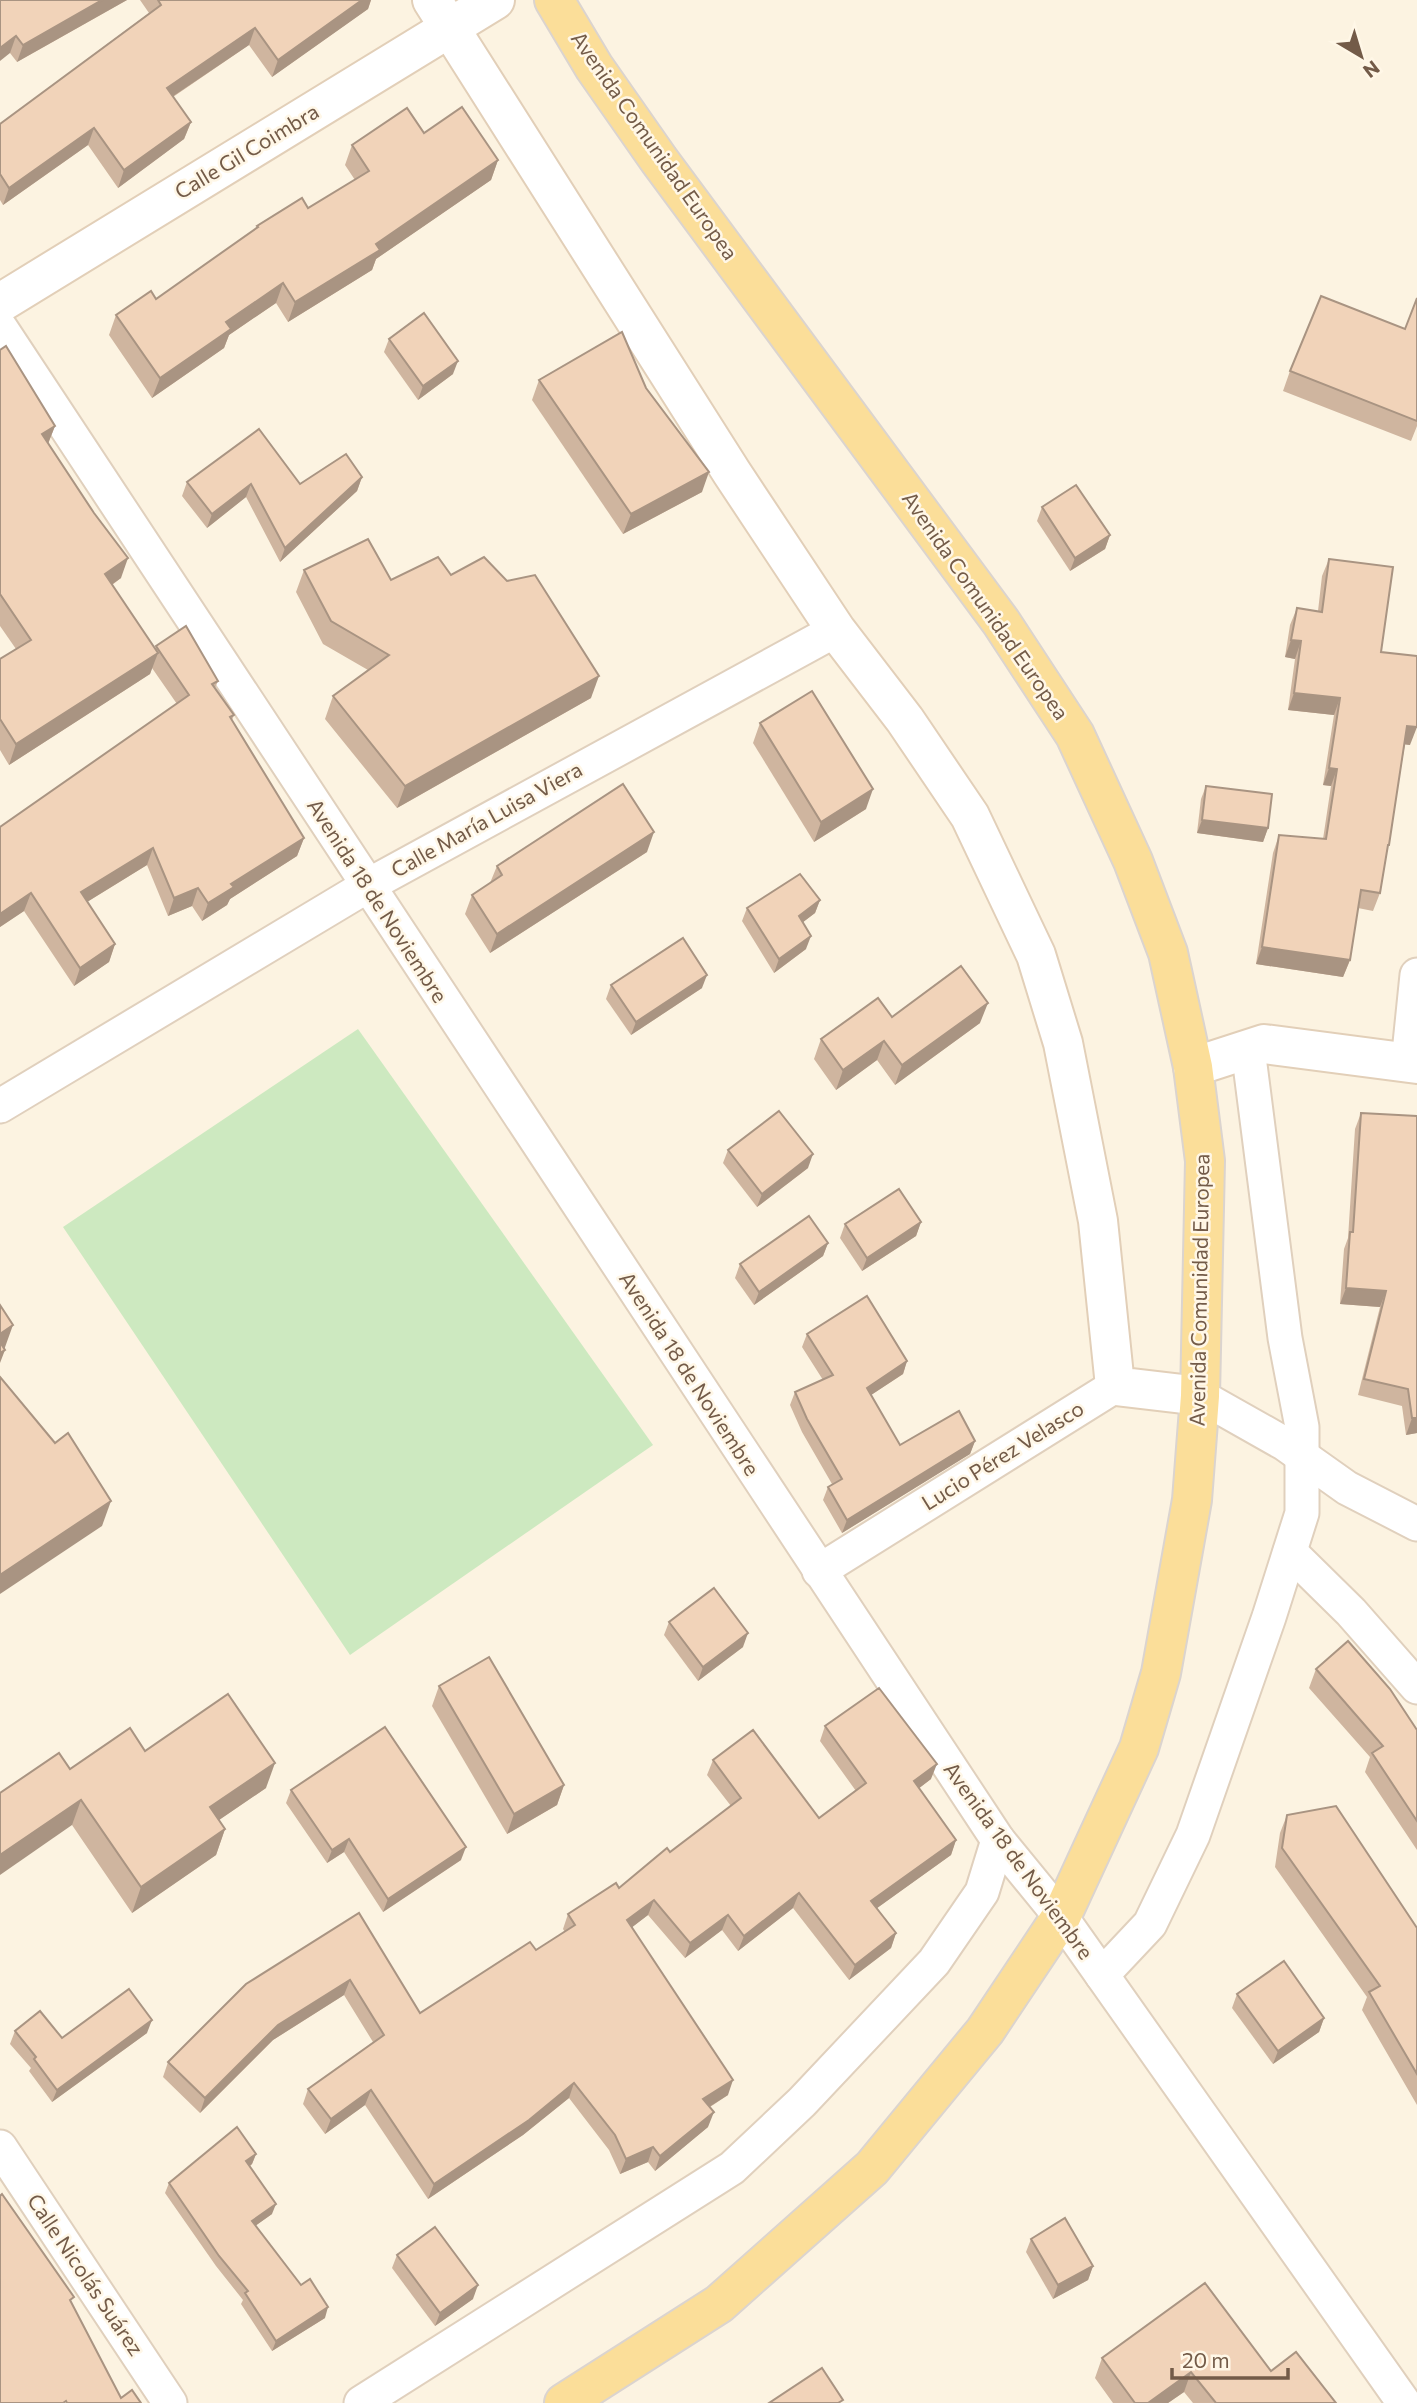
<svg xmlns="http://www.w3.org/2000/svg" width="1417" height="2403" viewBox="0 0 1417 2403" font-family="Commissioner,sans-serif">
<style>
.pitch{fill:#cde9c0}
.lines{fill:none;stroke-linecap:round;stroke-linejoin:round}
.street-casing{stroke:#e0d0bd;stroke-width:37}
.secondary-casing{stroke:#e2cfb8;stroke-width:42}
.primary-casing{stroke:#dbd4cf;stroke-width:42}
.street{stroke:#fff;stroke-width:33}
.secondary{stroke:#fff;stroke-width:38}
.primary{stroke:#fbde99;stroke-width:38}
.wall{fill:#cfb59f}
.shaded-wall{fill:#a99482}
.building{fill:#f1d3b9;stroke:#a99482;stroke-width:2}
.labels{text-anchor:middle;stroke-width:5;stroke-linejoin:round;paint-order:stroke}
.street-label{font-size:21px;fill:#735b48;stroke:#fff7e7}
</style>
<rect width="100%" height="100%" fill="#fcf3e1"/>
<path class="pitch" d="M 358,1029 L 653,1445 L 350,1655 L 63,1227 Z"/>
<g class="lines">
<g class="street-casing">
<g id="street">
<path d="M 0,327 L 998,1840 L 1061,1917 L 1404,2403"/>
<path d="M 1408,1063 L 1417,975"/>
<path d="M 0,1106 L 367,886 L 836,630"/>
<path d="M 1200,1396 L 1285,1444 L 1347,1488 L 1417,1524"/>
<path d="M 1290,1552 L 1351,1612 L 1417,1687"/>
<path d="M 819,1571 L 1115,1386"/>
<path d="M 1102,1975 L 1150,1924 L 1193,1835 L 1269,1617 L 1302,1513 L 1302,1427 L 1285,1338 L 1248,1049"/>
<path d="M 0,2147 L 170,2403"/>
<path d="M 361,2403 L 732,2168 L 802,2102 L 934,1962 L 982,1892 L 998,1840"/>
</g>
</g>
<g class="secondary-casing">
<g id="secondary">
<path d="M 432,0 L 732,473 L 836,630 L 905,720 L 970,816 L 1036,955 L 1063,1043 L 1098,1221 L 1115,1386 L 1200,1396"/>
<path d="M 0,303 L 495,0"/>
<path d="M 1193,1067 L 1264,1044 L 1417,1064"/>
</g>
</g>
<g class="primary-casing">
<path id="primary" d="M 554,0 L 594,67 L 659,160 L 1001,622 L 1075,735 L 1133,861 L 1168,953 L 1193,1067 L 1205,1161 L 1200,1396 L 1192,1500 L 1161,1673 L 1139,1748 L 1061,1917 L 985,2031 L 872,2168 L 719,2304 L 564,2403"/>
</g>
<use href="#street" class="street"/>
<use href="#secondary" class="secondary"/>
<use href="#primary" class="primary"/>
</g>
<g class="wall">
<path d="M 0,0 L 127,0 L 17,62 L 10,53 Z"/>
<path d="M 140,0 L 371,0 L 368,9 L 272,77 L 249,45 L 173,97 L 191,122 L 184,139 L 118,188 L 88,145 L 3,205 L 0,200 L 0,124 L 149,13 Z"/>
<path d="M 424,133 L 498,160 L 491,180 L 376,259 L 372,270 L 288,322 L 276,303 L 229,335 L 224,348 L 152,398 L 109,335 L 116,315 L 156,299 L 256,229 L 257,226 L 308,208 L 355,180 L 345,165 L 352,145 Z"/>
<path d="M 1417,298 L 1417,426 L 1411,441 L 1283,391 L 1290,371 L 1405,329 Z"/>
<path d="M 389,339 L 453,374 L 418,400 L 384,352 Z"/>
<path d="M 0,350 L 55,426 L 48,444 L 121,578 L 112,585 L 155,649 L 156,646 L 218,681 L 215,688 L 234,715 L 232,720 L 304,838 L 297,856 L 230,899 L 227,905 L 202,921 L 192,906 L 168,916 L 147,865 L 87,902 L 115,944 L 109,962 L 74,986 L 24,911 L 0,927 L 0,827 L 177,704 L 152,668 L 150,674 L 9,765 L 0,750 L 0,659 L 16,649 L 0,626 Z"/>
<path d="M 539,380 L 646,388 L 702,492 L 623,534 L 532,400 Z"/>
<path d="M 362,477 L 357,491 L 280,562 L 246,497 L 207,528 L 182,496 L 187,482 L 300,484 Z"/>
<path d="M 1042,507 L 1110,535 L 1105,549 L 1070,571 L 1037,521 Z"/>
<path d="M 1329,559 L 1381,652 L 1410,745 L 1405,744 L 1380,893 L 1373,911 L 1358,908 L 1350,960 L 1343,977 L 1256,964 L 1273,853 L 1279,835 L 1323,839 L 1331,786 L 1323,785 L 1334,715 L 1288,710 L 1295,659 L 1285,657 L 1290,625 L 1297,608 L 1318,611 L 1322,576 Z"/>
<path d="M 304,570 L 391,580 L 451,575 L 591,698 L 397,808 L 325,719 L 333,696 L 368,670 L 323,644 L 296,592 Z"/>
<path d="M 760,723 L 866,809 L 814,842 L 753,743 Z"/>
<path d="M 1206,786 L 1268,828 L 1263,842 L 1197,833 L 1201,799 Z"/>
<path d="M 647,852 L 490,953 L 465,914 L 472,895 L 490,883 L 497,866 Z"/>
<path d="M 820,900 L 815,913 L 803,922 L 806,949 L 774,973 L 742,921 L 747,908 Z"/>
<path d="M 611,985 L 702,988 L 631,1035 L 606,999 Z"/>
<path d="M 892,1017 L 980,1023 L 895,1085 L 877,1060 L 836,1090 L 814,1059 L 821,1039 Z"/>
<path d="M 1361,1113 L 1417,1433 L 1406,1435 L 1402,1406 L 1358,1395 L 1380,1307 L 1340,1304 L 1344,1249 L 1348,1238 L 1355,1129 Z"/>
<path d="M 728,1150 L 808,1168 L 757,1207 L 723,1163 Z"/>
<path d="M 921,1222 L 916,1236 L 862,1271 L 840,1238 L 845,1224 Z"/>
<path d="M 828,1243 L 823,1256 L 754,1305 L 735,1278 L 740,1264 Z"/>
<path d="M 807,1334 L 907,1361 L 903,1374 L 871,1395 L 900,1445 L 975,1441 L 970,1454 L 842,1533 L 823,1500 L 828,1487 L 832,1484 L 802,1432 L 790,1405 L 795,1392 L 823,1380 L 802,1347 Z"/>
<path d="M 669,1622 L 743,1647 L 698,1681 L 664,1635 Z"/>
<path d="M 1316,1669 L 1417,1730 L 1417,1850 L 1365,1772 L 1370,1757 L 1309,1688 Z"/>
<path d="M 439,1686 L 564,1785 L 557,1805 L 507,1834 L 432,1706 Z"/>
<path d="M 825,1726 L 931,1779 L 919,1788 L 956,1840 L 951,1855 L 877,1908 L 896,1933 L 891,1948 L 849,1980 L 793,1908 L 738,1951 L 722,1930 L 685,1958 L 648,1915 L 632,1927 L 728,2095 L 710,2107 L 708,2127 L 655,2171 L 648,2162 L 620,2174 L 609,2150 L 569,2098 L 523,2135 L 428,2199 L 365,2105 L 325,2134 L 303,2104 L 308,2089 L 373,2042 L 344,1995 L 273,2040 L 200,2113 L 163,2077 L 168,2062 L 359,1913 L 420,2013 L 536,1950 L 565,1932 L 563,1929 L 568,1914 L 619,1888 L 670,1852 L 731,1806 L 707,1775 L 713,1760 L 819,1818 L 856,1791 L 820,1741 Z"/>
<path d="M 145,1751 L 266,1788 L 219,1820 L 225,1829 L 216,1855 L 132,1913 L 72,1825 L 70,1769 Z"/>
<path d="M 291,1790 L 461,1860 L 383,1912 L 344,1852 L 327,1863 L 286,1803 Z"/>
<path d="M 1287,1815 L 1417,1928 L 1417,2105 L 1362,2010 L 1367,1997 L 1275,1867 L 1280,1833 Z"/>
<path d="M 1237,1994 L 1324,2018 L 1319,2032 L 1273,2064 L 1232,2008 Z"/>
<path d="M 15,2031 L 62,2038 L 147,2033 L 52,2102 L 29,2071 L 31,2068 L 10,2044 Z"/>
<path d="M 256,2154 L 252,2164 L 249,2167 L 272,2214 L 255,2226 L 325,2318 L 272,2351 L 241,2304 L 243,2300 L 216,2266 L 165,2193 L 169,2183 Z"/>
<path d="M 1031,2239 L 1093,2266 L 1088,2280 L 1053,2299 L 1026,2252 Z"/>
<path d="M 397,2255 L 473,2299 L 435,2326 L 392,2268 Z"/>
<path d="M 1102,2358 L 1271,2371 L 1336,2403 L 1193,2403 L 1184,2392 L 1168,2403 L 1113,2403 L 1095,2378 Z"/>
</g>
<g class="shaded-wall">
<path d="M 102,0 L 127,0 L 17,62 L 23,45 Z"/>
<path d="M 362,0 L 371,0 L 368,9 L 272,77 L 278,60 Z"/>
<path d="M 255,28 L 249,45 L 160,105 L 167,88 Z"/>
<path d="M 16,36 L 10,53 L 0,61 L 0,48 Z"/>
<path d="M 191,122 L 184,139 L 118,188 L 124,170 Z"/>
<path d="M 94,128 L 88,145 L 3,205 L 9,188 Z"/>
<path d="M 498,160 L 491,180 L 376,259 L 372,270 L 288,322 L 295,302 L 376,244 Z"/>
<path d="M 283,283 L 276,303 L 229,335 L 224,348 L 152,398 L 160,378 L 226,322 Z"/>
<path d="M 458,361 L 453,374 L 418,400 L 423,386 Z"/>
<path d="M 55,426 L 47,446 L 42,434 Z"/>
<path d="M 709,472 L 702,492 L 623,534 L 631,514 Z"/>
<path d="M 362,477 L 357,491 L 280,562 L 285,548 Z"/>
<path d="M 251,484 L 246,497 L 207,528 L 212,514 Z"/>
<path d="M 1110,535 L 1105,549 L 1070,571 L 1075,558 Z"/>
<path d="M 128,558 L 121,578 L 97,595 L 105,574 Z"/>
<path d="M 1291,640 L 1301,641 L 1295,659 L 1285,657 Z"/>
<path d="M 158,653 L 150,674 L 9,765 L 16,744 Z"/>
<path d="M 599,676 L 591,698 L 397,808 L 405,786 Z"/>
<path d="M 1294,693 L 1340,698 L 1334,715 L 1288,710 Z"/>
<path d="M 1407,726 L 1417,727 L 1410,745 L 1401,744 Z"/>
<path d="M 1329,768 L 1337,769 L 1331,786 L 1323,785 Z"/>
<path d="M 873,789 L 866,809 L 814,842 L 821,822 Z"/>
<path d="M 1202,820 L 1268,828 L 1263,842 L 1197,833 Z"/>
<path d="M 654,832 L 647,852 L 490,953 L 497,934 Z"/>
<path d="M 304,838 L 297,856 L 230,899 L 227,905 L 202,921 L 208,903 L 231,884 Z"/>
<path d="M 153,848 L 147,865 L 74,910 L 81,892 Z"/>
<path d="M 198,888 L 192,906 L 168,916 L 174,898 Z"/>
<path d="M 31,893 L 24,911 L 0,927 L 0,914 Z"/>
<path d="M 820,900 L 815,913 L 794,929 L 799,916 Z"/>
<path d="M 811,936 L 806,949 L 774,973 L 779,959 Z"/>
<path d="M 115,944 L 109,962 L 74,986 L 80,968 Z"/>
<path d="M 1262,947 L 1350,960 L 1343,977 L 1256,964 Z"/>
<path d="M 707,975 L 702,988 L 631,1035 L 636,1022 Z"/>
<path d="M 988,1003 L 980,1023 L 895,1085 L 902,1065 Z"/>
<path d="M 884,1041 L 877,1060 L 836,1090 L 843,1070 Z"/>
<path d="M 813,1154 L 808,1168 L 757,1207 L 762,1194 Z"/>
<path d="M 921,1222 L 916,1236 L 862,1271 L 867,1258 Z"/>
<path d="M 828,1243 L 823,1256 L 754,1305 L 759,1292 Z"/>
<path d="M 1346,1288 L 1386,1291 L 1380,1307 L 1340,1304 Z"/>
<path d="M 13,1325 L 4,1350 L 5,1350 L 0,1363 L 0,1334 Z"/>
<path d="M 907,1361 L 903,1374 L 862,1401 L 867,1388 Z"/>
<path d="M 1412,1418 L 1417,1418 L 1417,1433 L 1406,1435 Z"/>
<path d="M 975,1441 L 970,1454 L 842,1533 L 847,1520 Z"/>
<path d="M 111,1501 L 102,1526 L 0,1594 L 0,1575 Z"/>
<path d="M 748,1633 L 743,1647 L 698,1681 L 703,1667 Z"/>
<path d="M 275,1763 L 266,1788 L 200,1833 L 210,1807 Z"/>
<path d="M 937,1764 L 931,1779 L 909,1796 L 914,1781 Z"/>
<path d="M 564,1785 L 557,1805 L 507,1834 L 514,1814 Z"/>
<path d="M 81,1800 L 72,1825 L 0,1875 L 0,1855 Z"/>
<path d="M 225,1829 L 216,1855 L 132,1913 L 141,1887 Z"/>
<path d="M 349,1839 L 344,1852 L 327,1863 L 332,1850 Z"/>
<path d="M 956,1840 L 951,1855 L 866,1916 L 871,1901 Z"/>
<path d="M 466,1847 L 461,1860 L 383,1912 L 388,1899 Z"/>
<path d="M 799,1893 L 793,1908 L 738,1951 L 744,1936 Z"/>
<path d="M 654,1900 L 648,1915 L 622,1935 L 627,1920 Z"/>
<path d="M 728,1915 L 722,1930 L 685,1958 L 690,1943 Z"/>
<path d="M 896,1933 L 891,1948 L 849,1980 L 855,1965 Z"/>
<path d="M 350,1980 L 344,1995 L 273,2040 L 200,2113 L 205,2098 L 278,2025 Z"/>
<path d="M 1324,2018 L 1319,2032 L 1273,2064 L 1278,2051 Z"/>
<path d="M 152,2020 L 147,2033 L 52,2102 L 57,2090 Z"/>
<path d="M 733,2080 L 728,2095 L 698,2114 L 703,2099 Z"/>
<path d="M 574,2083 L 569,2098 L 523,2135 L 428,2199 L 434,2184 Z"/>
<path d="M 371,2090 L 365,2105 L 325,2134 L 331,2119 Z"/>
<path d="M 714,2112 L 708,2127 L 655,2171 L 660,2156 Z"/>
<path d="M 653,2147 L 648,2162 L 620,2174 L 626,2159 Z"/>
<path d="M 256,2154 L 252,2164 L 242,2172 L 246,2161 Z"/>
<path d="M 276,2204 L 272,2214 L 248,2231 L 252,2221 Z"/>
<path d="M 1093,2266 L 1088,2280 L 1053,2299 L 1058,2285 Z"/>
<path d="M 478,2285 L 473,2299 L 435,2326 L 440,2313 Z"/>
<path d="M 328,2307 L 325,2318 L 272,2351 L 276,2341 Z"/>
<path d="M 1191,2372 L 1184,2392 L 1168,2403 L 1148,2403 Z"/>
</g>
<g class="building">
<path d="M 0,0 L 102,0 L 23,45 L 16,36 L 0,48 Z"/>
<path d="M 158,0 L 362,0 L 278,60 L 255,28 L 167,88 L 191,122 L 124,170 L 94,128 L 9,188 L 0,174 L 0,124 L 161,5 Z"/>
<path d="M 462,107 L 498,160 L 376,244 L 380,250 L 295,302 L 283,283 L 226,322 L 231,329 L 160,378 L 116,315 L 151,291 L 156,299 L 258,227 L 257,226 L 302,198 L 308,208 L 369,171 L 352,145 L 407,108 L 424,133 Z"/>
<path d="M 1321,296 L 1405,329 L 1417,298 L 1417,421 L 1290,371 Z"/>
<path d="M 424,313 L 458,361 L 423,386 L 389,339 Z"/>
<path d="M 622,332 L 646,388 L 709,472 L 631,514 L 539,380 Z"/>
<path d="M 6,346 L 55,426 L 42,434 L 94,513 L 128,558 L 105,574 L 158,653 L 16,744 L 0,719 L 0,659 L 31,640 L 0,594 L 0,350 Z"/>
<path d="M 259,429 L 300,484 L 346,454 L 362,477 L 285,548 L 251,484 L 212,514 L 187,482 Z"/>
<path d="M 1076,485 L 1110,535 L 1075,558 L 1042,507 Z"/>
<path d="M 368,539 L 391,580 L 438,557 L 451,575 L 484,557 L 507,581 L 535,575 L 599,676 L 405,786 L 333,696 L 389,655 L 331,621 L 304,570 Z"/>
<path d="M 1329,559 L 1393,567 L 1381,652 L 1417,656 L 1417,727 L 1407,726 L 1389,845 L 1388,845 L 1380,893 L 1361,890 L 1350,960 L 1262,947 L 1279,835 L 1326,839 L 1337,769 L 1329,768 L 1340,698 L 1294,693 L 1301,641 L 1291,640 L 1297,608 L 1322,612 Z"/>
<path d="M 186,626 L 218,681 L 212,684 L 234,715 L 230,717 L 304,838 L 231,884 L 234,887 L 208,903 L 198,888 L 174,898 L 153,848 L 81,892 L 115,944 L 80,968 L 31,893 L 0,914 L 0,827 L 189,695 L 156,646 Z"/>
<path d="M 812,691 L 873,789 L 821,822 L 760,723 Z"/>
<path d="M 623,784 L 654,832 L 497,934 L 472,895 L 502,875 L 497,866 Z"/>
<path d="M 1206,786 L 1272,794 L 1268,828 L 1202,820 Z"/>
<path d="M 800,874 L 820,900 L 799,916 L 811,936 L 779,959 L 747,908 Z"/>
<path d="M 683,938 L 707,975 L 636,1022 L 611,985 Z"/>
<path d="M 961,966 L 988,1003 L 902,1065 L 884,1041 L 843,1070 L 821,1039 L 878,998 L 892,1017 Z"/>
<path d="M 779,1111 L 813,1154 L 762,1194 L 728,1150 Z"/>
<path d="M 1361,1113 L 1417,1116 L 1417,1418 L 1412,1418 L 1408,1389 L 1364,1379 L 1386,1291 L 1346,1288 L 1350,1232 L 1353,1232 Z"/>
<path d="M 899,1189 L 921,1222 L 867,1258 L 845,1224 Z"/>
<path d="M 809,1216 L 828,1243 L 759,1292 L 740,1264 Z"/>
<path d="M 867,1296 L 907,1361 L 867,1388 L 900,1445 L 959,1411 L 975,1441 L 847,1520 L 828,1487 L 842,1479 L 807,1419 L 795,1392 L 833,1375 L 807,1334 Z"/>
<path d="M 0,1305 L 13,1325 L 0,1334 Z"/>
<path d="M 0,1342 L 5,1350 L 0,1353 Z"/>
<path d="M 0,1377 L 55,1443 L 68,1433 L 111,1501 L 0,1575 Z"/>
<path d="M 714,1588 L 748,1633 L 703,1667 L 669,1622 Z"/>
<path d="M 1348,1641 L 1390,1689 L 1417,1730 L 1417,1821 L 1372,1753 L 1383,1746 L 1316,1669 Z"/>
<path d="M 489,1657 L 564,1785 L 514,1814 L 439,1686 Z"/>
<path d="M 879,1688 L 937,1764 L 914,1781 L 956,1840 L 871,1901 L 896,1933 L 855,1965 L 799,1893 L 744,1936 L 728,1915 L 690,1943 L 654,1900 L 627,1920 L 733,2080 L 703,2099 L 714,2112 L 660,2156 L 653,2147 L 626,2159 L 615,2135 L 574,2083 L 529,2120 L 434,2184 L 371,2090 L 331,2119 L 308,2089 L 384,2035 L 350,1980 L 278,2025 L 205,2098 L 168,2062 L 246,1984 L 359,1913 L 420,2013 L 530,1942 L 536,1950 L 575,1925 L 568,1914 L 616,1883 L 619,1888 L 667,1848 L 670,1852 L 741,1798 L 713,1760 L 753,1730 L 819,1818 L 866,1783 L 825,1726 Z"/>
<path d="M 228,1694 L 275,1763 L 210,1807 L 225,1829 L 141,1887 L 81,1800 L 0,1855 L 0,1793 L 59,1753 L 70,1769 L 130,1728 L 145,1751 Z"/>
<path d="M 385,1727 L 466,1847 L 388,1899 L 349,1839 L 332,1850 L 291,1790 Z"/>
<path d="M 1336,1806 L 1417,1928 L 1417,2074 L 1369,1992 L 1380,1986 L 1282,1848 L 1287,1815 Z"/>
<path d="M 1284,1961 L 1324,2018 L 1278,2051 L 1237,1994 Z"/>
<path d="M 129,1989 L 152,2020 L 57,2090 L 34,2059 L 36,2057 L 15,2031 L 40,2011 L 62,2038 Z"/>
<path d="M 237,2127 L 256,2154 L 246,2161 L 276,2204 L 252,2221 L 301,2285 L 310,2279 L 328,2307 L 276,2341 L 245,2293 L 248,2291 L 219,2256 L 169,2183 Z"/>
<path d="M 2,2194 L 74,2297 L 70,2300 L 121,2398 L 132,2390 L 141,2403 L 67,2403 L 66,2401 L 63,2403 L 0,2403 L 0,2196 Z"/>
<path d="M 1065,2218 L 1093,2266 L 1058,2285 L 1031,2239 Z"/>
<path d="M 435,2227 L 478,2285 L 440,2313 L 397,2255 Z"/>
<path d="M 1205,2283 L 1271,2371 L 1296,2352 L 1336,2403 L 1216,2403 L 1191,2372 L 1148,2403 L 1135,2403 L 1102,2358 Z"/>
<path d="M 822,2368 L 843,2400 L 838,2403 L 769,2403 Z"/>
</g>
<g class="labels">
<g class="street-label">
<text transform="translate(654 146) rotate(55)" y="7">Avenida Comunidad Europea</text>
<text transform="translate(247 152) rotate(-31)" y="7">Calle Gil Coimbra</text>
<text transform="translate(985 606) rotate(55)" y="7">Avenida Comunidad Europea</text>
<text transform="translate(487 820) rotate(-29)" y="7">Calle María Luisa Viera</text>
<text transform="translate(377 901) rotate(57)" y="7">Avenida 18 de Noviembre</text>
<text transform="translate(1200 1290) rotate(-89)" y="7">Avenida Comunidad Europea</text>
<text transform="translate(689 1374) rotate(57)" y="7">Avenida 18 de Noviembre</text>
<text transform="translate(1003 1456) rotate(-32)" y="7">Lucio Pérez Velasco</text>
<text transform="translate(1018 1861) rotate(54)" y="7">Avenida 18 de Noviembre</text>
<text transform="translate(85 2275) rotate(56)" y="7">Calle Nicolás Suárez</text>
</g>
</g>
<g transform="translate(1361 56) rotate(142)" stroke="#fff7e7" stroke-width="5" paint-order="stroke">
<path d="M0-5L12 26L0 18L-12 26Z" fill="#735b48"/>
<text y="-10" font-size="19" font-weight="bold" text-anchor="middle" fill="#735b48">N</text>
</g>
<path d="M1172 2368v10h116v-10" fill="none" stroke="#735b48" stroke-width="3.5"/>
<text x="1182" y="2368" font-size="21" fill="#735b48" stroke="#fff7e7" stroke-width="5" paint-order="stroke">20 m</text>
</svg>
